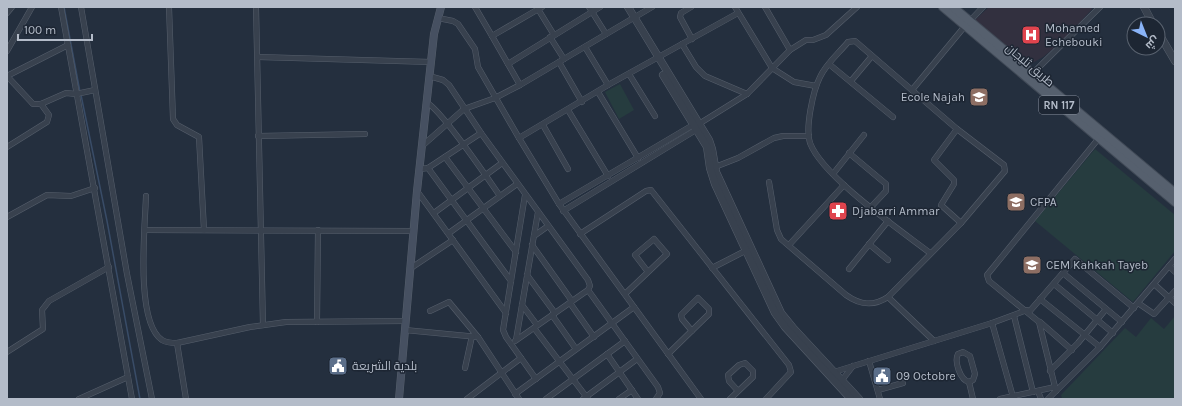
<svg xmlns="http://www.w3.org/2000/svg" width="1182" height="406" viewBox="0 0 1182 406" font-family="Karla,Cairo,sans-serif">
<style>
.medical{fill:#32303f}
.green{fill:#263c3f}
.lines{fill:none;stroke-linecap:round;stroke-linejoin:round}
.stream{stroke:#394c67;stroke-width:1.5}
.minor-casing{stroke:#565f6c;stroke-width:6}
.tertiary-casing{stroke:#565f6c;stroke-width:8}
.secondary-casing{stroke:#565f6c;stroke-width:8}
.primary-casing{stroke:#414a57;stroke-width:10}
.minor{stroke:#38414e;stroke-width:5}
.tertiary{stroke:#38414e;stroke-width:7}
.secondary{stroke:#465061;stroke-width:7}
.primary{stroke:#56606e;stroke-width:8}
.labels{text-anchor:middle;stroke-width:3;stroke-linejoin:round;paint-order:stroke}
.shield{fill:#1d2633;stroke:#878f9c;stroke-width:1}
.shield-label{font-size:11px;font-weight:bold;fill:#b4bcc9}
.poi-label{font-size:12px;fill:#b4bcc9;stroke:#1d2633;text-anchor:start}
.street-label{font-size:12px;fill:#b4bcc9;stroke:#1d2633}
</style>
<rect width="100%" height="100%" fill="#242f3e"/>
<path class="medical" d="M 989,7 L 1090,7 L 1092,9 L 1064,40 L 1043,57 L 1029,65 L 975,20 Z"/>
<g class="green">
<path d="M 620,84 L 634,110 L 619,119 L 605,92 Z"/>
<path d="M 1095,149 L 1175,215 L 1175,251 L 1133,302 L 1035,221 Z"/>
<path d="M 1175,316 L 1175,399 L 1062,399 L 1061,395 L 1125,328 L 1136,337 L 1151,318 L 1164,329 Z"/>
</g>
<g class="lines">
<g class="stream">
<path d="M 64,7 L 80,92"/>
<path d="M 81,95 L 107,221 L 140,399"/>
</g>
<g class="minor-casing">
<g id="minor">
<path d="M 61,7 L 132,399"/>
<path d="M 81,7 L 127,274 L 152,399"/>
<path d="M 169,7 L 173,119 L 177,125 L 199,137 L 204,230"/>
<path d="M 256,7 L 263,325"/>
<path d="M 475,7 L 492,36"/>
<path d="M 542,7 L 492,36 L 520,85 L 652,7"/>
<path d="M 589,7 L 606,34"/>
<path d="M 691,7 L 681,13 L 680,17 L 692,39"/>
<path d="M 735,7 L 772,68 L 794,82 L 816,86"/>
<path d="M 538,9 L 554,35"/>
<path d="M 7,13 L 12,7"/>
<path d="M 438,18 L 453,21 L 458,24 L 475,49 L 478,67 L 519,138"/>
<path d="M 550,37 L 564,59"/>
<path d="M 682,44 L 696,67 L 705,76 L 747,94"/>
<path d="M 68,45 L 7,76 L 33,104 L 41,104 L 66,93 L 76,94 L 95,90"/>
<path d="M 585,47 L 608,85"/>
<path d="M 790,50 L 806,40 L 813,40 L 826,35 L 857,7"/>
<path d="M 7,51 L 32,7"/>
<path d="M 258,57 L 431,62"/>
<path d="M 559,62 L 582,102"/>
<path d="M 508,64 L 600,7"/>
<path d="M 829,64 L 893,117"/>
<path d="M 629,74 L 655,116"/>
<path d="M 1031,75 L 1100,7"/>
<path d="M 429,76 L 443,80 L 449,85 L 481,133 L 588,280 L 590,286 L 588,290 L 658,387 L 660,393 L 656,399"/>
<path d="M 851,81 L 872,56"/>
<path d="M 912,90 L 965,26 L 983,7"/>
<path d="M 598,92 L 638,158"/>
<path d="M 427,103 C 441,109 488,179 500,196"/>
<path d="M 568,110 L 608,176"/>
<path d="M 543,125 L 568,169"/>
<path d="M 957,129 L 934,160 L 954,180 L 954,184 L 941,205 L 961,223"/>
<path d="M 258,136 L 365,134"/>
<path d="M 422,146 L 464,109 L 495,98 L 520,85"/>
<path d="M 7,147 L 47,122 L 49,115 L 41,104"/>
<path d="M 849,153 L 886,184 L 886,191 L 871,207"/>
<path d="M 445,157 L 516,252"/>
<path d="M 715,167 L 738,158 L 774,138 L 783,136 L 809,136"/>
<path d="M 428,168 L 511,281"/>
<path d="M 420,169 L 428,168 L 481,133"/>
<path d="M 833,174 L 864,135"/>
<path d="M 769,182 L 777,230 L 781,239 L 846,295 C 860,305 873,307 888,297 L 961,223 L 1005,171 L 1004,165 L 957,129 L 855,41 L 848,42 C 839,53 826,64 820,77 C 813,91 805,128 810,143 C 823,177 900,230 930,253"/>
<path d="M 417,191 L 506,313"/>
<path d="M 525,195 L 503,330 L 506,337 L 536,379"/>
<path d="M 146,196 C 145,227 135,322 162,340 C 167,343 172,343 177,343 L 186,399"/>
<path d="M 559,204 L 693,125 L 702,122 L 747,94 L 790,50 L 765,7"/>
<path d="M 563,211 L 699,128"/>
<path d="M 434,213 L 502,163"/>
<path d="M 7,217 L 47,195 L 71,196 L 95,188"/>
<path d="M 145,230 L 414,231"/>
<path d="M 449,233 L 517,184"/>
<path d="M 580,234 L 646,191 L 651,190 L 789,365 L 791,372 L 766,399"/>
<path d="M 534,236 L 548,226"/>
<path d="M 869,244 L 888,260"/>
<path d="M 532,245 L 572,301"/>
<path d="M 789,245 L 844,185"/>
<path d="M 1169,266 L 1175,272"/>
<path d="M 411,268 L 453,240"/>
<path d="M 712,268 L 747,250"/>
<path d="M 849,269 L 888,221"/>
<path d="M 1063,273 L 1122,322"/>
<path d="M 527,275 L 555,313"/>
<path d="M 1054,284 L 1113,333"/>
<path d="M 1154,284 L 1175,303"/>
<path d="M 625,294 L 667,254 L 654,239 L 635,255 L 648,272"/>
<path d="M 888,297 L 934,341"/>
<path d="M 1040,299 L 1100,347"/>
<path d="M 570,303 L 594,337"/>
<path d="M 1138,303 L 1154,314 L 1175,291"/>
<path d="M 522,305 L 537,325"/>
<path d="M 430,311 L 449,302 L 478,337"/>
<path d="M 1029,312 L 1075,259 L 1134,308"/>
<path d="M 552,315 L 576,349"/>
<path d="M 1014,316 L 1033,392"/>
<path d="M 317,322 L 318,230"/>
<path d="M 1040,322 L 1072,350"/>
<path d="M 992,323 L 1027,310"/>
<path d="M 534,328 L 588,399"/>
<path d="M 405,330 L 478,337 L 519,399"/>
<path d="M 516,340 L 538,212"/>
<path d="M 515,341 L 588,290"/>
<path d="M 177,343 L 250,327 L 286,322 L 406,321"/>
<path d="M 7,352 L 43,329 L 42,310 L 49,301 L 109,267"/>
<path d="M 963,352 L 970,356 L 975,374 L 973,380 L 969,382 C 960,380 954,361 958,354 Z"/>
<path d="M 607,354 L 638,399"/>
<path d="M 668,354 L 709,314 L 709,309 L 698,298 L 681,315 L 682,319 L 692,331"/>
<path d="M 869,361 L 880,399"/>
<path d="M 465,368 L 472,336"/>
<path d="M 1050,371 L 1078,343 L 1106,309"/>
<path d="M 834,372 L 992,323 L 1013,397"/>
<path d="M 842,380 L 853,366"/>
<path d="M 969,382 L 973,399"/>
<path d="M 878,390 L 903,383"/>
<path d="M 1038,391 L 1041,399"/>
<path d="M 1056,391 L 1039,322 L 989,281 L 987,275 L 1099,138"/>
<path d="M 515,394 L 634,307"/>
<path d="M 79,399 L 128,377"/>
<path d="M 467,399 L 521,358"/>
<path d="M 546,399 L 625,341"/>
<path d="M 583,399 L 637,359"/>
<path d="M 619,399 L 632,390"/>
<path d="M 701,399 L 559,204 L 519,138 L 608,85 L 738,13"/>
<path d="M 730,399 L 753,377 L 753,371 L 745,363 L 739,365 L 728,375 L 729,381 L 738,391"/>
<path d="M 1000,399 L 1055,387"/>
<path d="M 1048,399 L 1100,347 L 1175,259"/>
</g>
</g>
<g class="tertiary-casing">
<g id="tertiary">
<path d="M 628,7 L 709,140 L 712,149 L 716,172 L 781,313 L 794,329 L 859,399"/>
<path d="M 1144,7 L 1153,24"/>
<path d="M 1158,32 L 1175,61"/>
<path d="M 663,75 L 707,147 L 710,168 L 715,184 L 775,313 L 785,327 L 851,399"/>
</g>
</g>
<g class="secondary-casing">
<path id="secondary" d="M 399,399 L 417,191 L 434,34 L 441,7"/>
</g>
<g class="primary-casing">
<g id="primary">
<path d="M 943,7 L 1175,202"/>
<path d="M 953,7 L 1175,193"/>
</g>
</g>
<use href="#minor" class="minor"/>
<use href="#tertiary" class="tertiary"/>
<use href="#secondary" class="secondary"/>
<use href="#primary" class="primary"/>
</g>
<defs>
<g id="hospital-square" transform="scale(1)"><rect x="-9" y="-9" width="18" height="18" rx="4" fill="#e0444e" stroke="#1d2633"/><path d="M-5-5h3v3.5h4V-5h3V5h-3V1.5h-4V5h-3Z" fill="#fff"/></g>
<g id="school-square" transform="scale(1)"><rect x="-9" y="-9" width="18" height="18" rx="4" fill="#8d6e63" stroke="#1d2633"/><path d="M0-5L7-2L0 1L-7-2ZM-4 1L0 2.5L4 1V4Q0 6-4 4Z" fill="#fff"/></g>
<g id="university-square" transform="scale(1)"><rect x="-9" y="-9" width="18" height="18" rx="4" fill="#8d6e63" stroke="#1d2633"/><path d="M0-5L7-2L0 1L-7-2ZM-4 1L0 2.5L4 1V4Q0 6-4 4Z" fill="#fff"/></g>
<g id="pharmacy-square" transform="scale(1)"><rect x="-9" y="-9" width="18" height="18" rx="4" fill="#e0444e" stroke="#1d2633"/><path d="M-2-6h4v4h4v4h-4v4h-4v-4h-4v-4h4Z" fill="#fff"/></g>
<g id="civic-square" transform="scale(1)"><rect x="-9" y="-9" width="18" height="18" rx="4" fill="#5c6f8a" stroke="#1d2633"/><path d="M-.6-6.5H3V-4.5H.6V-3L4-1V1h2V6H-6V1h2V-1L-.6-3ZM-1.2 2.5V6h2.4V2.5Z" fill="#fff"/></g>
</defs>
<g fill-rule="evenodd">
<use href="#hospital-square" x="1031" y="35"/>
<use href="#school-square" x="979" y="97"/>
<use href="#university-square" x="1016" y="202"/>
<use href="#pharmacy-square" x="838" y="211"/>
<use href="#school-square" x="1032" y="265"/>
<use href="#civic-square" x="338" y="366"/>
<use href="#civic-square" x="882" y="376"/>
</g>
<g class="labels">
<rect class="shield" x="1039" y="96" width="40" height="18" rx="3"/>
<g class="shield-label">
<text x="1059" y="109">RN 117</text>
</g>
<g class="poi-label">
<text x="1045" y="32">Mohamed<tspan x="1045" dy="14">Echebouki</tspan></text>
<text x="965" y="101" text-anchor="end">Ecole Najah</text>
<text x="1030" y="206">CFPA</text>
<text x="852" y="215">Djabarri Ammar</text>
<text x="1046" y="269">CEM Kahkah Tayeb</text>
<text x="352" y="370">بلدية الشريعة</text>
<text x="896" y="380">09 Octobre</text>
</g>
<g class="street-label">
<text transform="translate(1030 65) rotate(40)" y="4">طريق ثليجان</text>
</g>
</g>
<rect width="1182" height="406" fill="none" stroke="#b4bcc9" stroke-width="16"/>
<g transform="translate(1146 36) rotate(137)"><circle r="19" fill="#1d2633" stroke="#59626f"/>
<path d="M0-3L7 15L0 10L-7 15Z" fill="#8ab4f8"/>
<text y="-6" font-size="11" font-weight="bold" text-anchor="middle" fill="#b4bcc9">ش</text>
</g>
<path d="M18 34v6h74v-6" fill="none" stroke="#b4bcc9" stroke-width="2"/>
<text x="24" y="34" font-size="12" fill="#b4bcc9" stroke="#1d2633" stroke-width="3" paint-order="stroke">100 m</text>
</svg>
